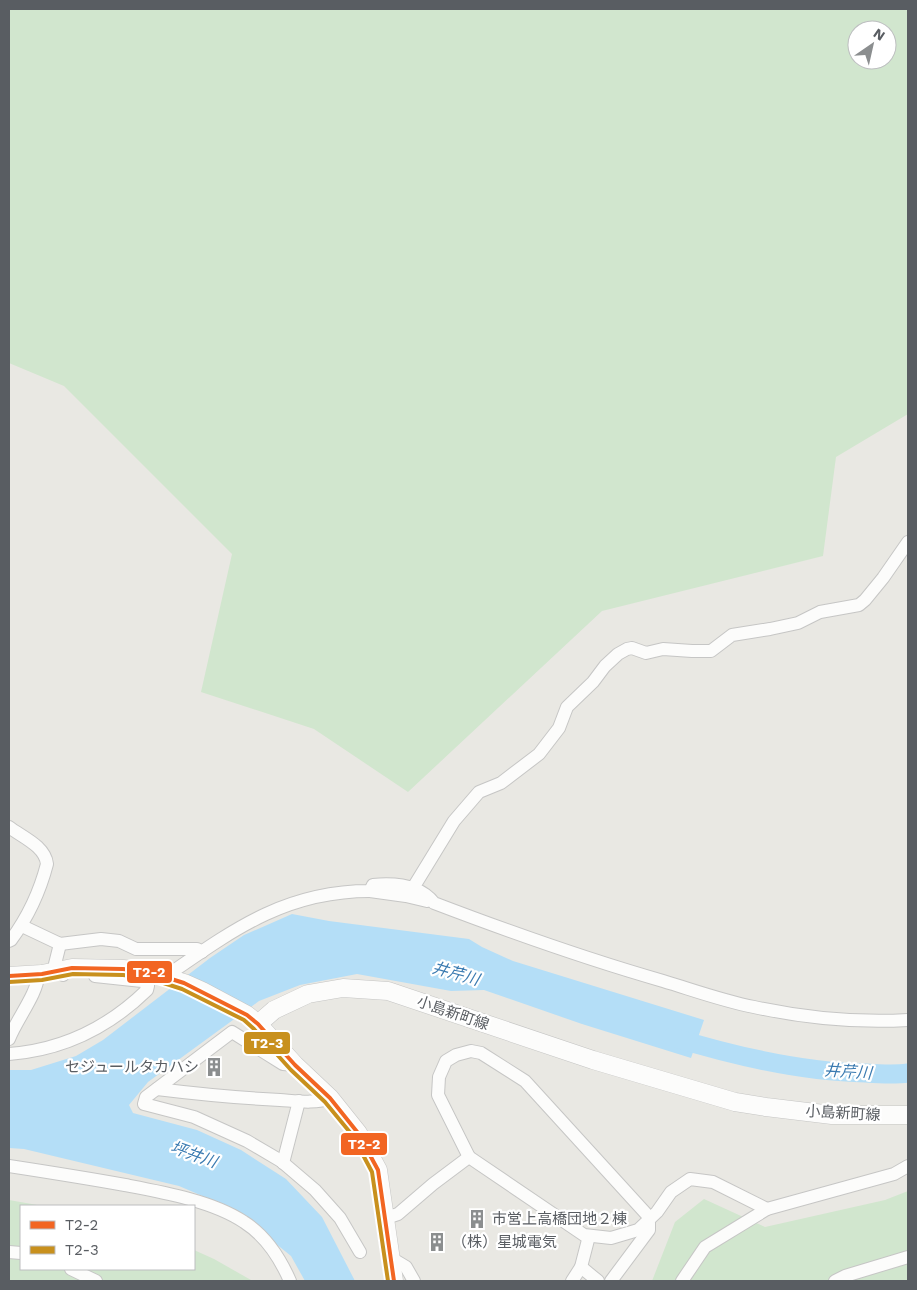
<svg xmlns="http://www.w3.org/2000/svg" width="917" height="1290" viewBox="0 0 917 1290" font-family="'Work Sans','Noto Sans JP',sans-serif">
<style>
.green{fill:#d1e6ce;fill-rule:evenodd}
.water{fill:#b4def7}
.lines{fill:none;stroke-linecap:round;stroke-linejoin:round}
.river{stroke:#b4def7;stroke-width:19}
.street-casing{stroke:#c6c6c5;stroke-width:14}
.secondary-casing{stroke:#c5c5c4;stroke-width:19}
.street{stroke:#fcfcfb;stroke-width:12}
.secondary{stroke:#fcfcfb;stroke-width:18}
.bus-1-casing{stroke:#fff;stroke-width:8}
.bus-2-casing{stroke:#fff;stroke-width:8}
.bus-1{stroke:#f26522;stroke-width:4}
.bus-2{stroke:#c8901d;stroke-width:4}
.labels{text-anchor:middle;stroke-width:4.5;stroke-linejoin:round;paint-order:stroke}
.street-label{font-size:15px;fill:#595d62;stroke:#fff}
.poi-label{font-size:15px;fill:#595d62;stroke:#fff;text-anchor:start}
.water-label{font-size:16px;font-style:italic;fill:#3b7bb1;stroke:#fff}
.line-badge{stroke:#fff;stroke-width:2}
.badge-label{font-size:14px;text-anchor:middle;font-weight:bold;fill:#fff}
</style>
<rect width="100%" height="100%" fill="#e9e8e3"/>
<g class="green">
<path d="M 9,9 L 908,9 L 908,414 L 836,457 L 823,556 L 602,611 L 408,792 L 314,729 L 201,692 L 232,554 L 64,386 L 9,363 ZM 857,30 L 887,30 L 887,60 L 857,60 Z"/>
<path d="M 908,1191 L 908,1281 L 652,1281 L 675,1222 L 704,1199 L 765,1227 L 885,1200 Z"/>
<path d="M 9,1200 L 43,1206 L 21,1206 L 21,1269 L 194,1269 L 194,1250 L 214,1259 L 251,1280 L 249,1281 L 9,1281 Z"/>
</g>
<path class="water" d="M 292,914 L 329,921 L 469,939 L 482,947 L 513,961 L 704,1020 L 691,1058 L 582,1024 L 484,990 L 451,991 L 357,974 L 300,985 L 259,1001 L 148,1082 L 129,1105 L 133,1113 L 197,1130 L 241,1150 L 286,1179 L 322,1217 L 355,1281 L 305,1281 L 291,1256 L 233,1209 L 179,1186 L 24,1149 L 9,1148 L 9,1070 L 31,1070 L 76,1056 L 103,1040 L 210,958 L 244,935 Z"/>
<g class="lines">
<path class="river" d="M 672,1037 C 734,1056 801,1072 866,1073 C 880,1074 894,1075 908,1073"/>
<g class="street-casing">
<g id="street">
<path d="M 9,827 C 22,837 45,846 47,864 C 40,891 28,917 11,940 L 9,941"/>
<path d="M 413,888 L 454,821 L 479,792 L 501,783 L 539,754 L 559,728 L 567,707 L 593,682 L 605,666 L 618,654 L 627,649 L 632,648 L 646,653 L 663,649 L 692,651 L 711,651 L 732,635 L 770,629 L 798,623 L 820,612 L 859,605 L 865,600 L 883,578 L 908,542"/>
<path d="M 370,891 L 406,896 L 427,901"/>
<path d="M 22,926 L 60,944 L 101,939 L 119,941 L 136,949 L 197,949 L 202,952"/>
<path d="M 60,944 L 55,964 L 56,971 L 63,975"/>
<path d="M 169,978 L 172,972 C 237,927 288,891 370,891 L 373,885 C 394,883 420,885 434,903 C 510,932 586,959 663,981 C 693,990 723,1001 754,1007 C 805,1018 856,1023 908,1020"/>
<path d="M 9,1039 C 16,1020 38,993 38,975"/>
<path d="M 9,1054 C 62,1050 109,1027 147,990 L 148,986 L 142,981 L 95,976"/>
<path d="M 295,1065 L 283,1064 L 232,1032 L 146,1097 L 144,1104 L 194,1117 L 247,1141 L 281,1161 L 315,1190 L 340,1218 L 360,1252"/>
<path d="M 157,1089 C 198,1094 239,1098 280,1100 C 296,1101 316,1104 330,1098"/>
<path d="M 469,1157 L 438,1095 L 439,1077 L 446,1061 L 456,1055 L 471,1051 L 481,1053 L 525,1081 L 650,1218"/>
<path d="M 283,1163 L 299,1101"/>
<path d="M 9,1166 C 48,1172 86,1178 125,1185 C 162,1192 213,1201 244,1222 C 266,1236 280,1258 290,1281"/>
<path d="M 386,1218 L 398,1214 L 433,1184 L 469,1157 L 584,1235 L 611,1238 L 638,1230 L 657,1212 L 671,1192 L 690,1179 L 713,1182 L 767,1209"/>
<path d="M 9,1252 L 21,1253"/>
<path d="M 391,1258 L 406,1267 L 414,1281"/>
<path d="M 581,1267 L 598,1281"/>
<path d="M 71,1269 L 96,1281"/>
<path d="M 572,1281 L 581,1267 L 589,1236"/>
<path d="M 611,1281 L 649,1230 L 649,1223"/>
<path d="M 682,1281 L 705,1247 L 767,1209 L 894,1174 L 908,1166"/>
<path d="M 835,1281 L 845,1276 L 908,1257"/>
</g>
</g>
<g class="secondary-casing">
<g id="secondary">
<path d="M 9,976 L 42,974 L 72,968 L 123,969 L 149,972 L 184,983 L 202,991 L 247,1015 L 258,1024 L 295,1065 L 330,1098 L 358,1133 L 378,1170 L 394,1281"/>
<path d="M 258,1024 L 274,1010 L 308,994 L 343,988 L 388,991 L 593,1060 L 735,1102 L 766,1107 L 832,1115 L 908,1115"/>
</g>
</g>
<use href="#street" class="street"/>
<use href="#secondary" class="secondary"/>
<g class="bus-1-casing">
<path id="bus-1" d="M 9,976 L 42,974 L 72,968 L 123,969 L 149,972 L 184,983 L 247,1015 L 258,1024 L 295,1065 L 330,1098 L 358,1133 L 378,1170 L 394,1281"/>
</g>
<g class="bus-2-casing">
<path id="bus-2" d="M 9,982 L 42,980 L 73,974 L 123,975 L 148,978 L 182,989 L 244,1020 L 254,1029 L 291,1070 L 325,1102 L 353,1136 L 372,1172 L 388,1281"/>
</g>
<use href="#bus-1" class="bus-1"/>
<use href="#bus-2" class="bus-2"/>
</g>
<defs>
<g id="building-bare" transform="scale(1.5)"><path d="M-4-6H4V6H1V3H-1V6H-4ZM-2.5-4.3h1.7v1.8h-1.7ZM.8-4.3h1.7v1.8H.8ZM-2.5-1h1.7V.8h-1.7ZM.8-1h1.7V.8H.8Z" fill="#8b8e8f" stroke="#fff" stroke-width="2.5" paint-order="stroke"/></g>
</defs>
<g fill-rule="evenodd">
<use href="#building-bare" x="214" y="1067"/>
<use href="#building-bare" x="477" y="1219"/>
<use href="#building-bare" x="437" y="1242"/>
</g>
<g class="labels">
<g class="street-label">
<text transform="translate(453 1013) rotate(19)" y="5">小島新町線</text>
<text transform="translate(843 1113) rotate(3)" y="5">小島新町線</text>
</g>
<g class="poi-label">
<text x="199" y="1072" text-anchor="end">セジュールタカハシ</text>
<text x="492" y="1224">市営上高橋団地２棟</text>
<text x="452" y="1247">（株）星城電気</text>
</g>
<g class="water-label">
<text transform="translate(456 973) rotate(16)" y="6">井芹川</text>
<text transform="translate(848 1071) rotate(4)" y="6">井芹川</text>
<text transform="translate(194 1154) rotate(20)" y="6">坪井川</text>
</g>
</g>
<g class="line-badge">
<rect x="126" y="960" width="47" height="24" rx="5" fill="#f26522"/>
<rect x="243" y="1031" width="48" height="24" rx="5" fill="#c8901d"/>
<rect x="340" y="1132" width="48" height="24" rx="5" fill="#f26522"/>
</g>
<g class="badge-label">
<text x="149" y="977">T2-2</text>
<text x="267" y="1048">T2-3</text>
<text x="364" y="1149">T2-2</text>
</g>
<rect width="917" height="1290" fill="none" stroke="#595d62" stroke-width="20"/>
<rect x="20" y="1205" width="175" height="65" fill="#ffffff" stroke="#bdbec0"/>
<rect x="30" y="1221" width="25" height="8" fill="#f26522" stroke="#bdbec0"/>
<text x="65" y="1230" font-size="15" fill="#595d62">T2-2</text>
<rect x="30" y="1246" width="25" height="8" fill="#c8901d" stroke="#bdbec0"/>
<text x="65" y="1255" font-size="15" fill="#595d62">T2-3</text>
<g transform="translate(872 45) rotate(34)"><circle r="24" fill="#ffffff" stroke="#bdbec0"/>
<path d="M0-4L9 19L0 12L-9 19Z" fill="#8b8e8f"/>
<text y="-8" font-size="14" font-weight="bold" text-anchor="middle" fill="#595d62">N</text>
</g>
</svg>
